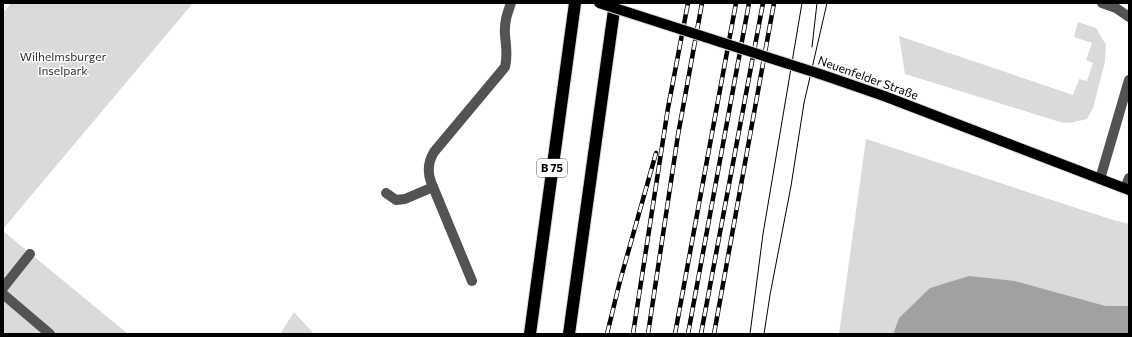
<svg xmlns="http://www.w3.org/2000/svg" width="1132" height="337" viewBox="0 0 1132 337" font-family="Commissioner,sans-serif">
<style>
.green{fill:#dadada}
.water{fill:#a1a1a1}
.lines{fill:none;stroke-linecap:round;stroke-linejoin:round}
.major-casing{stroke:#dbdbdb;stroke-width:12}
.highway-casing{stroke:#dbdbdb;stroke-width:14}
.minor{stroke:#535353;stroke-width:10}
.major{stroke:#000;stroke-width:10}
.highway{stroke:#000;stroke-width:12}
.tram{stroke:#000;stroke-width:1}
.rail-casing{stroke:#000;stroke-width:4.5}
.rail{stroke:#fff;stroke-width:3;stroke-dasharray:9;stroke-linecap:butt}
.major-bridge-casing{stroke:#dbdbdb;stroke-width:12;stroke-linecap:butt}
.major-bridge{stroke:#000;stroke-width:10}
.labels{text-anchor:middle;stroke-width:3;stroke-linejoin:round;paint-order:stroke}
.shield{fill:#fff;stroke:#4c4c4c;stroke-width:1}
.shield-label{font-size:11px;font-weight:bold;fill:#000}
.park-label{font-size:12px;fill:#313131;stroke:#fff}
.street-label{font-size:12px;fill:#000;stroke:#fff}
</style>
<rect width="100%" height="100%" fill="#fff"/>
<g class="green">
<path d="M 11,3 L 193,3 L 3,229 L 3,13 Z"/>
<path d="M 1078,22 L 1096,28 L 1106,45 L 1105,62 L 1093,108 L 1087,119 L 1070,123 L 1060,122 L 905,74 L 899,36 L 1073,95 L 1079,79 L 1087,81 L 1093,63 L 1086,60 L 1092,43 L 1074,37 Z"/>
<path d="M 866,139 L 1110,219 L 1129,224 L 1129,306 L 1106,306 L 1015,281 L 899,318 L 893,334 L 839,334 Z"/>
<path d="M 3,231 L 128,334 L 3,334 Z"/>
<path d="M 294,312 L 314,334 L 280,334 Z"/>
</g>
<path class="water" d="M 969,276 L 1015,281 L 1106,306 L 1129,306 L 1129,334 L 893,334 L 899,318 L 930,288 Z"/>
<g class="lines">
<g class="major-casing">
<path id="major" d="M 884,96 L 1129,190"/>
</g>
<g class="highway-casing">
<g id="highway">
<path d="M 530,334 L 575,3"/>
<path d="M 569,334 L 615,3"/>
</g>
</g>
<g class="minor">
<path d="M 1102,3 L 1116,8 L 1129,17"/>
<path d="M 1100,179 L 1129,80"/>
<path d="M 1125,188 L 1129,178"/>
<path d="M 386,193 L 396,200 L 405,199 L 433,187"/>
<path d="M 472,281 L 431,182 C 427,171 428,162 434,152 L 505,67 C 508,55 506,46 505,35 C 504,23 507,14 511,3"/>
<path d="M 3,288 L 30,254"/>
<path d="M 3,294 L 50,334"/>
</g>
<use href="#major" class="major"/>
<use href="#highway" class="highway"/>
<g class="tram">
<path d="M 812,47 L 817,3"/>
<path d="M 750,334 L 763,234 L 802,3"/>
<path d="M 764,334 L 770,295 L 791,186 L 804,103 L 827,3"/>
</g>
<g class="rail-casing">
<g id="rail">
<path d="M 607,334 L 620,281 L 656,153"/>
<path d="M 633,334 L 668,108 L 688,3"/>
<path d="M 648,334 L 678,135 L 702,3"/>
<path d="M 675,334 L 736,3"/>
<path d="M 688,334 L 749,3"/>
<path d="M 701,334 L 763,3"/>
<path d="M 714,334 L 774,3"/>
</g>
</g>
<use href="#rail" class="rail"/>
<g class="major-bridge-casing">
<path id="major-bridge" d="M 599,3 L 823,75 L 884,96"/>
</g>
<use href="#major-bridge" class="major-bridge"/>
</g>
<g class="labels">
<rect class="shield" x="537" y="159" width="30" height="18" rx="3"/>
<g class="shield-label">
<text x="552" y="172">B 75</text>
</g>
<g class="park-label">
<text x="63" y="61">Wilhelmsburger<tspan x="63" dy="14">Inselpark</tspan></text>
</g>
<g class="street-label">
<text transform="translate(868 78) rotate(20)" y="4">Neuenfelder Straße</text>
</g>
</g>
<rect width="1132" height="337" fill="none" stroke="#000000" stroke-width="8"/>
</svg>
